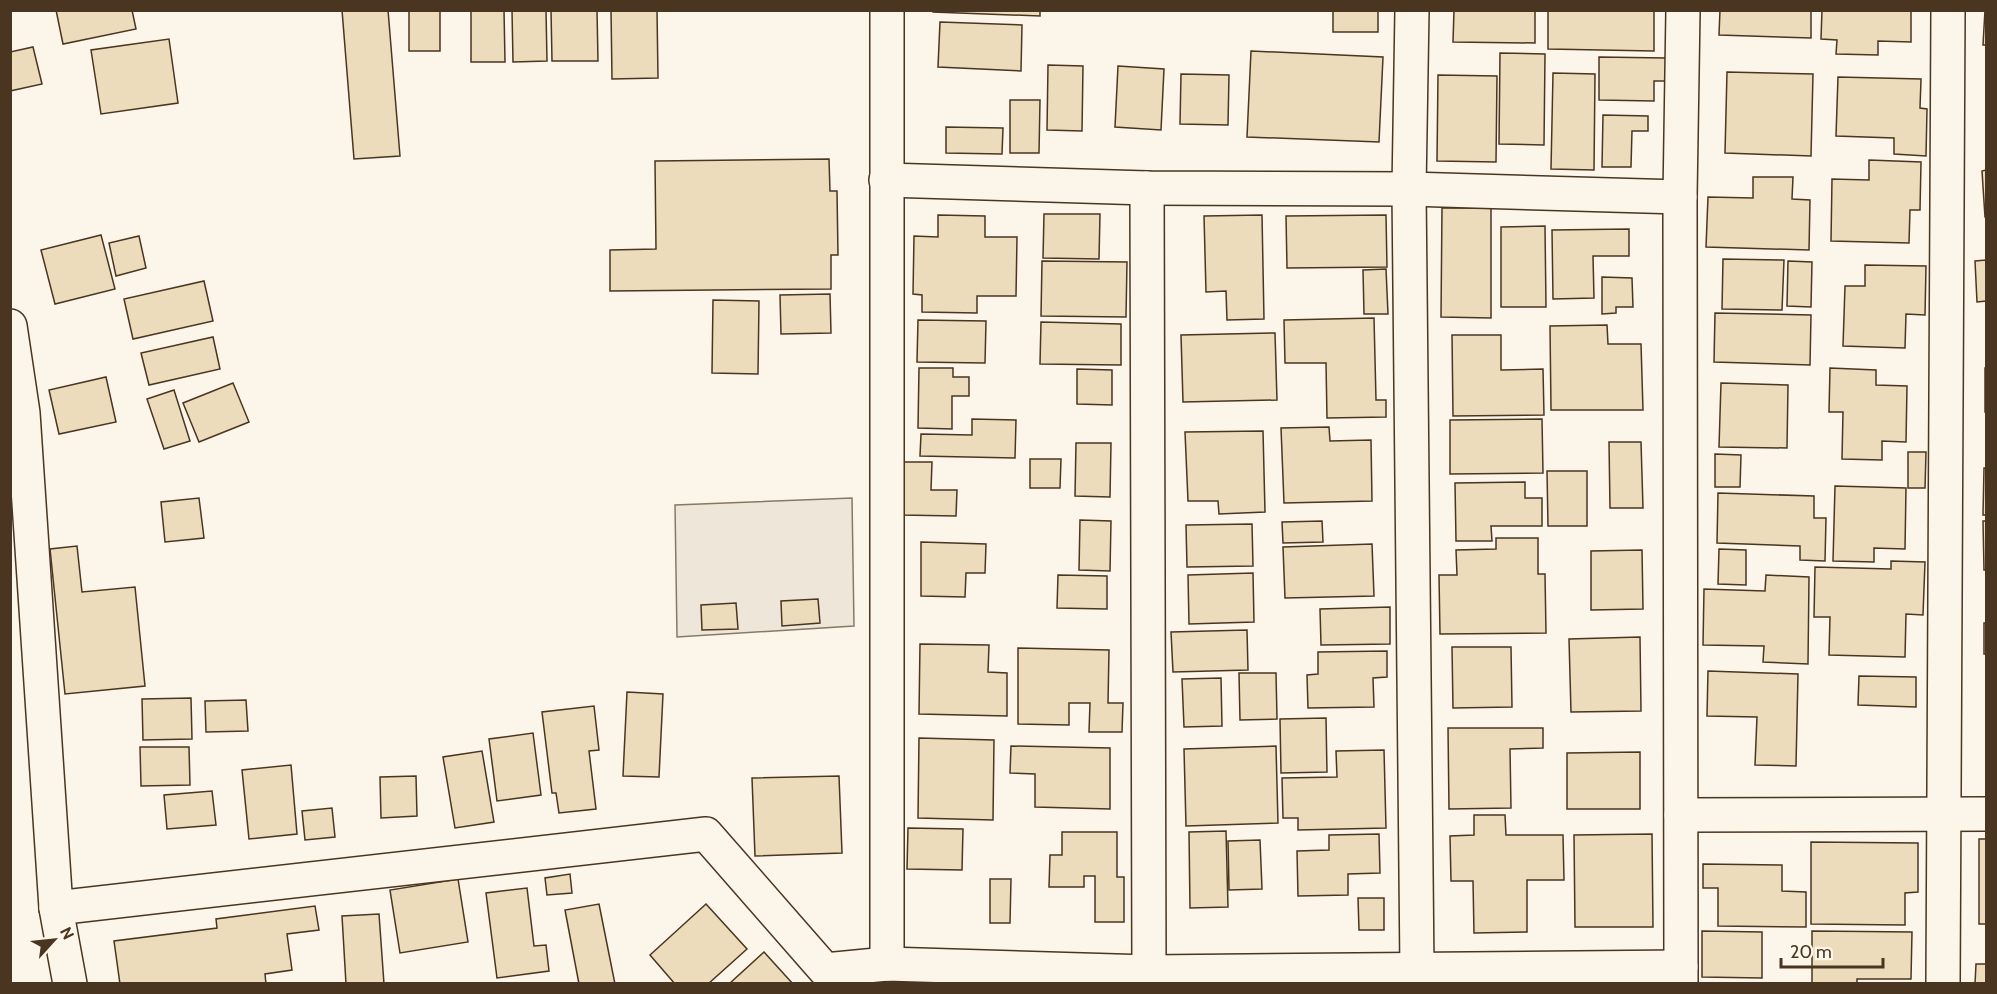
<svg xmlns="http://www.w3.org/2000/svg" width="1997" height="994" viewBox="0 0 1997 994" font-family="Cabin,sans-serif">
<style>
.green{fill:#ede6d9;stroke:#887966;stroke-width:1.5}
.building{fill:#ecdcbc;stroke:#4a3520;stroke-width:1.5}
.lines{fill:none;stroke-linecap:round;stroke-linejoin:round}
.minor-casing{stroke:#4a3520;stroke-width:36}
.minor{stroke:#fbf6e9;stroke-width:33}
</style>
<rect width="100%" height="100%" fill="#fbf6e9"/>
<path class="green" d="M 852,498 L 854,626 L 677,637 L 675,505 Z"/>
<g class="building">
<path d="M 56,10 L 132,10 L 136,29 L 63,44 Z"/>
<path d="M 342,10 L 388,10 L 400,156 L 354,159 Z"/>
<rect x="409" y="10" width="31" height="41"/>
<path d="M 471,10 L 504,10 L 505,62 L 471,62 Z"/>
<path d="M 512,10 L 546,10 L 547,61 L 513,62 Z"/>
<path d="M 551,10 L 597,10 L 598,61 L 552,61 Z"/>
<path d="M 611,10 L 657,10 L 658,78 L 612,79 Z"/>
<path d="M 933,10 L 1040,10 L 1040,16 L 933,12 Z"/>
<rect x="1333" y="10" width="45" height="22"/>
<path d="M 1454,10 L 1535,10 L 1535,43 L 1453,42 Z"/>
<path d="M 1548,10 L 1654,10 L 1654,51 L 1548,49 Z"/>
<path d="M 1720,10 L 1811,10 L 1811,38 L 1719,35 Z"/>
<path d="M 1822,10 L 1911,10 L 1911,42 L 1878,41 L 1878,55 L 1836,54 L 1837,40 L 1821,39 Z"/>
<path d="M 1985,10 L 1986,10 L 1986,45 L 1983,45 Z"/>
<path d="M 940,22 L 1022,25 L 1021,71 L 938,67 Z"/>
<path d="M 169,39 L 178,103 L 101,114 L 91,50 Z"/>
<path d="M 33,47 L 42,84 L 10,91 L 10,52 Z"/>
<path d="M 1251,51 L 1383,57 L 1379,142 L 1247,137 Z"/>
<path d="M 1500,53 L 1545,54 L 1544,145 L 1499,144 Z"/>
<path d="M 1599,57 L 1666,58 L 1666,81 L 1654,81 L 1654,101 L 1599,100 Z"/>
<path d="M 1048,65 L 1083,66 L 1082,131 L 1047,130 Z"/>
<path d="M 1118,66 L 1164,69 L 1161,130 L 1115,127 Z"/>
<path d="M 1727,72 L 1813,74 L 1811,156 L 1725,153 Z"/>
<path d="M 1553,73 L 1595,74 L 1594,170 L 1551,169 Z"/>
<path d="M 1181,74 L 1229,75 L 1228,125 L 1180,124 Z"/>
<path d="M 1438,75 L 1497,76 L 1496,162 L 1437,161 Z"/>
<path d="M 1838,77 L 1921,79 L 1920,108 L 1927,109 L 1926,156 L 1894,154 L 1894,138 L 1836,136 Z"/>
<path d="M 1010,100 L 1040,100 L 1039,153 L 1010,153 Z"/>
<path d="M 1603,115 L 1648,116 L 1648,131 L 1632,131 L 1631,167 L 1602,167 Z"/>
<path d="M 946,127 L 1003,128 L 1002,154 L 946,153 Z"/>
<path d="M 829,159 L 830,191 L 837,191 L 838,255 L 831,255 L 831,289 L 610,291 L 610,250 L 656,249 L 655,161 Z"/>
<path d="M 1869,160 L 1921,162 L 1920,210 L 1910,210 L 1909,243 L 1831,241 L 1832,179 L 1869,180 Z"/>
<path d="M 1986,170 L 1986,217 L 1985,217 L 1982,171 Z"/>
<path d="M 1753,177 L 1793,177 L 1792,199 L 1810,200 L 1809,250 L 1706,247 L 1708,197 L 1753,198 Z"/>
<path d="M 1442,208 L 1491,208 L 1491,318 L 1441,317 Z"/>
<path d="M 1044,214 L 1100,214 L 1099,259 L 1043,258 Z"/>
<path d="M 938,215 L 985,216 L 985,237 L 1017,237 L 1016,296 L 977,296 L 977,313 L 922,312 L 922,295 L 913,294 L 914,236 L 938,237 Z"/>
<path d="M 1262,215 L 1264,319 L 1227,320 L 1226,291 L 1206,292 L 1204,216 Z"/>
<path d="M 1386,215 L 1387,267 L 1287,268 L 1286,216 Z"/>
<path d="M 1545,226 L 1546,307 L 1501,307 L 1501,227 Z"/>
<path d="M 1629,229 L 1629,256 L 1593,256 L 1594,298 L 1553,299 L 1552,230 Z"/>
<path d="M 101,235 L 115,289 L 55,304 L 41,250 Z"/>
<path d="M 139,236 L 146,268 L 116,276 L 109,243 Z"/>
<path d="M 1723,259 L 1784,260 L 1782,310 L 1722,309 Z"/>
<path d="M 1986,260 L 1986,301 L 1977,302 L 1975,261 Z"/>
<path d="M 1042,261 L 1127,262 L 1126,317 L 1041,316 Z"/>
<path d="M 1788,261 L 1812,262 L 1811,307 L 1787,306 Z"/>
<path d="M 1865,265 L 1926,266 L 1925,315 L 1906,314 L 1905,348 L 1843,346 L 1845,286 L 1865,286 Z"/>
<path d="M 1386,269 L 1388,314 L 1364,314 L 1363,270 Z"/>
<path d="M 1602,277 L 1632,278 L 1633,307 L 1616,307 L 1616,313 L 1602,314 Z"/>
<path d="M 204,281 L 213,321 L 133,339 L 124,299 Z"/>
<path d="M 830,294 L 831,333 L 781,334 L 780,295 Z"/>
<path d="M 713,300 L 759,301 L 758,374 L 712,373 Z"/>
<path d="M 1715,313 L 1811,315 L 1810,365 L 1714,362 Z"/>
<path d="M 1374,318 L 1376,400 L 1386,400 L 1386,417 L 1327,418 L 1326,363 L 1285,363 L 1284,320 Z"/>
<path d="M 918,320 L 986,321 L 985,363 L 917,362 Z"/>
<path d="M 1041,322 L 1121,324 L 1121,365 L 1040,364 Z"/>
<path d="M 1607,325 L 1608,344 L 1641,344 L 1643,410 L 1551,410 L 1550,326 Z"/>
<path d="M 1275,333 L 1277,400 L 1183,402 L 1181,335 Z"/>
<path d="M 1452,335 L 1501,335 L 1501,370 L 1543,369 L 1544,415 L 1453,416 Z"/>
<path d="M 213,337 L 220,369 L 149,385 L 141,353 Z"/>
<path d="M 919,368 L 953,368 L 953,377 L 969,377 L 969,396 L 952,396 L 952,429 L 918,428 Z"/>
<path d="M 1830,368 L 1876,370 L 1876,385 L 1907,386 L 1906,442 L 1882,441 L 1882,460 L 1842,459 L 1843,412 L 1829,412 Z"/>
<rect x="1985" y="368" width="1" height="44"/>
<path d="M 1077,369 L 1112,370 L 1112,405 L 1077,404 Z"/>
<path d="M 106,377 L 116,422 L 59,434 L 49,390 Z"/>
<path d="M 233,383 L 249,422 L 199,442 L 183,403 Z"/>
<path d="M 1721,383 L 1788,385 L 1787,448 L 1719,447 Z"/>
<path d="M 174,390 L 190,441 L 164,449 L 147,399 Z"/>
<path d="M 972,419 L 1016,420 L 1015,458 L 920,456 L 921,434 L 972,435 Z"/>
<path d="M 1542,419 L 1543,473 L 1450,474 L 1450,420 Z"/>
<path d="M 1329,427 L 1330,441 L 1371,440 L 1372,501 L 1284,503 L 1281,428 Z"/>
<path d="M 1263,431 L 1265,512 L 1219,514 L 1218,501 L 1188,501 L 1185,432 Z"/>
<path d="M 1609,442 L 1641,442 L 1643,508 L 1610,508 Z"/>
<path d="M 1076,443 L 1111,443 L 1110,497 L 1075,496 Z"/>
<path d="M 1908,452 L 1926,452 L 1925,488 L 1908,488 Z"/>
<path d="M 1715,454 L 1741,455 L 1740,487 L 1715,487 Z"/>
<path d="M 1030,459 L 1061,459 L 1060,488 L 1030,488 Z"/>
<path d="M 902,462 L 932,462 L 931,490 L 957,490 L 956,516 L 901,515 Z"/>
<path d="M 1984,468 L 1986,468 L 1986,515 L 1983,515 Z"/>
<path d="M 1547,471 L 1587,471 L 1587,526 L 1548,526 Z"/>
<path d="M 1525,482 L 1525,498 L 1542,498 L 1542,526 L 1491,526 L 1492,541 L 1456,541 L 1455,483 Z"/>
<path d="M 1835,486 L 1906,488 L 1905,549 L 1874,548 L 1874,562 L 1833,561 Z"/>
<path d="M 1718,493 L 1814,496 L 1814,518 L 1826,518 L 1825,561 L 1800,560 L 1800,546 L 1717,543 Z"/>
<path d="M 199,498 L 204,538 L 165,542 L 161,502 Z"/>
<path d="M 1080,520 L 1111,521 L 1110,571 L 1079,570 Z"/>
<path d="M 1322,521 L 1323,542 L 1283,543 L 1282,522 Z"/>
<path d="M 1983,521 L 1986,521 L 1986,570 L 1984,570 Z"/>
<path d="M 1252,524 L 1253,566 L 1187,567 L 1186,525 Z"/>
<path d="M 1496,538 L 1538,538 L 1538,574 L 1545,574 L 1546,633 L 1440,634 L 1439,575 L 1457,575 L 1456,550 L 1496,549 Z"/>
<path d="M 921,542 L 986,544 L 985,573 L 966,573 L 965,597 L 921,596 Z"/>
<path d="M 1372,544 L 1374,596 L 1285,598 L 1283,547 Z"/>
<path d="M 77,546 L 82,592 L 135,587 L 145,686 L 65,694 L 50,549 Z"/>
<path d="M 1719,549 L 1746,550 L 1746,585 L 1718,584 Z"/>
<path d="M 1642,550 L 1643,609 L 1591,610 L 1591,551 Z"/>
<path d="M 1891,561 L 1925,562 L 1923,615 L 1906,614 L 1905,657 L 1829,655 L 1830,617 L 1814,617 L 1815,567 L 1891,569 Z"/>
<path d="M 1253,573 L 1254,622 L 1189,624 L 1188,575 Z"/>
<path d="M 1058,575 L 1107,576 L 1107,609 L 1057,608 Z"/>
<path d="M 1766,575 L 1809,577 L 1808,664 L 1763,662 L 1764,646 L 1703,645 L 1704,589 L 1765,591 Z"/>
<path d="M 818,599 L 820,623 L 782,626 L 781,601 Z"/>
<path d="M 736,603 L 738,629 L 702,630 L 701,605 Z"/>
<path d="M 1390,607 L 1390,644 L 1321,645 L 1320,609 Z"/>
<rect x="1984" y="623" width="2" height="31"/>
<path d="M 1247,630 L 1248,670 L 1173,672 L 1171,632 Z"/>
<path d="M 1640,637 L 1641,711 L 1571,712 L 1569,639 Z"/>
<path d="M 920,644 L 989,645 L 988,672 L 1007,673 L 1007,716 L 919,714 Z"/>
<path d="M 1452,647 L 1511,647 L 1512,707 L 1453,708 Z"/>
<path d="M 1018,648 L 1109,650 L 1108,703 L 1123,703 L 1122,732 L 1089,732 L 1090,703 L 1069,703 L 1069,725 L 1018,724 Z"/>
<path d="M 1387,651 L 1387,677 L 1373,678 L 1374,707 L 1308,708 L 1307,675 L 1318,674 L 1318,652 Z"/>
<path d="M 1708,671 L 1798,674 L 1796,766 L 1755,765 L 1757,717 L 1707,716 Z"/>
<path d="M 1239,673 L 1276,673 L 1277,719 L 1240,720 Z"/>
<path d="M 1859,676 L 1916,677 L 1916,707 L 1858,705 Z"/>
<path d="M 1221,678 L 1222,726 L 1184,727 L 1182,679 Z"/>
<path d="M 627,692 L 663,694 L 659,777 L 623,776 Z"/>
<path d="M 191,698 L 192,739 L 143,740 L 142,699 Z"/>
<path d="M 246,700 L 248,731 L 206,732 L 205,701 Z"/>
<path d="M 594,706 L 599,750 L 589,751 L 596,809 L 559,813 L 556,793 L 552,793 L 542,712 Z"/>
<path d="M 1326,718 L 1327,772 L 1281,773 L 1280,719 Z"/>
<path d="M 1448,728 L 1543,728 L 1543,748 L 1510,749 L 1511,808 L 1449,809 Z"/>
<path d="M 533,733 L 541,795 L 497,801 L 489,739 Z"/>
<path d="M 919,738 L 994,740 L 993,820 L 918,818 Z"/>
<path d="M 1011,746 L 1110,748 L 1110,809 L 1035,807 L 1035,774 L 1010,773 Z"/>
<path d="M 1276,746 L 1278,823 L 1186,826 L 1184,749 Z"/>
<path d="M 140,747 L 189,747 L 190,785 L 141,786 Z"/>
<path d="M 1384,750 L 1386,828 L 1298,830 L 1298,818 L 1283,818 L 1282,778 L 1337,777 L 1336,751 Z"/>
<path d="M 482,751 L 494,822 L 455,828 L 443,757 Z"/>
<path d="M 1640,752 L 1640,809 L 1567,809 L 1567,753 Z"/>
<path d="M 291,765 L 297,834 L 249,839 L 242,770 Z"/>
<path d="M 416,776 L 417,816 L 381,818 L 380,777 Z"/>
<path d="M 839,776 L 842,853 L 755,856 L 752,778 Z"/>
<path d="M 212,791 L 216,825 L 167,829 L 164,795 Z"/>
<path d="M 332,808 L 335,837 L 305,840 L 302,811 Z"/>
<path d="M 1474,815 L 1505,815 L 1506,835 L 1563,835 L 1564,880 L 1527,880 L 1527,932 L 1474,933 L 1473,881 L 1451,881 L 1450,836 L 1474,835 Z"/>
<path d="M 908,828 L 963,829 L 962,870 L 907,869 Z"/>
<path d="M 1226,831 L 1228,907 L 1190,908 L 1189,832 Z"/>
<path d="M 1062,832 L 1117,832 L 1117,877 L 1124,877 L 1124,922 L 1095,922 L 1095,876 L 1084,876 L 1084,887 L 1049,887 L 1050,855 L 1062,855 Z"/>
<path d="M 1379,834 L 1380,873 L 1348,874 L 1348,895 L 1298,896 L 1297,851 L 1329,850 L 1329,835 Z"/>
<path d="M 1652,834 L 1653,927 L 1575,927 L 1574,835 Z"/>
<rect x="1979" y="839" width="7" height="85"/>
<path d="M 1260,840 L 1262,889 L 1229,890 L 1228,841 Z"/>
<path d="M 1811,842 L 1918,843 L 1918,892 L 1905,893 L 1905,925 L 1811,924 Z"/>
<path d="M 1703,864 L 1782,865 L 1782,891 L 1806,892 L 1806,927 L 1718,926 L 1718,888 L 1703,888 Z"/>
<path d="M 570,874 L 572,893 L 547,895 L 545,878 Z"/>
<path d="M 458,879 L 468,942 L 400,953 L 390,890 Z"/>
<path d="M 990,879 L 1011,879 L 1010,923 L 990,923 Z"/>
<path d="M 527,888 L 534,946 L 546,945 L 549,971 L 497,978 L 486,893 Z"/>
<path d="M 1358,898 L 1384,898 L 1384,930 L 1359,930 Z"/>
<path d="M 599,904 L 615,984 L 579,984 L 565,910 Z"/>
<path d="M 706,904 L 747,949 L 708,984 L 675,984 L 650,955 Z"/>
<path d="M 315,906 L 319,930 L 287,934 L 292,970 L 265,974 L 266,984 L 120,984 L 114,941 L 217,928 L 216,919 Z"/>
<path d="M 379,914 L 384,984 L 346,984 L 342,916 Z"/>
<path d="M 1702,931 L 1762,932 L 1762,978 L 1702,977 Z"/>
<path d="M 1812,931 L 1912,932 L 1911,979 L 1857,979 L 1857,984 L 1812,984 Z"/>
<path d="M 764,952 L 793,984 L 729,984 Z"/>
<path d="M 1976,964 L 1986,964 L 1986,984 L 1975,984 Z"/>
</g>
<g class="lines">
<g class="minor-casing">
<g id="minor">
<path d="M 1412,10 L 1409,189 L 1417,969"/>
<path d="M 886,180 L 1147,188 L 1409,189 L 1680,197"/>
<path d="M 1147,188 L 1149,972"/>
<path d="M 10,326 L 23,413 L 56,908 L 70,984"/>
<path d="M 1681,815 L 1986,814"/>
<path d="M 56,908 L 706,834 L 825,970 L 887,964 L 1149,972 L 1681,967"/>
<path d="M 887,964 L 887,10"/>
<path d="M 1681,984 L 1680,197 L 1683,10"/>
<path d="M 1943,984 L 1948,10"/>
</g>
</g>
<use href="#minor" class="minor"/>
</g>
<rect width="1997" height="994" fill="none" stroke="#4a3520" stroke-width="24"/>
<g transform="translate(54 940) rotate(63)" stroke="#fbf6e9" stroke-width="4.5" paint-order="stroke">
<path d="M0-4.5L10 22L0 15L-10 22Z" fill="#4a3520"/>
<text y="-9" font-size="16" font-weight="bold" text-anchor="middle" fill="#4a3520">N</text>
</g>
<path d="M1781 958v9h102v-9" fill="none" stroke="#4a3520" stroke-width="3"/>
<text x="1790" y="958" font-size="18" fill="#4a3520" stroke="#fbf6e9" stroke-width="4.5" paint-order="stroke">20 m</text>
</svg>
